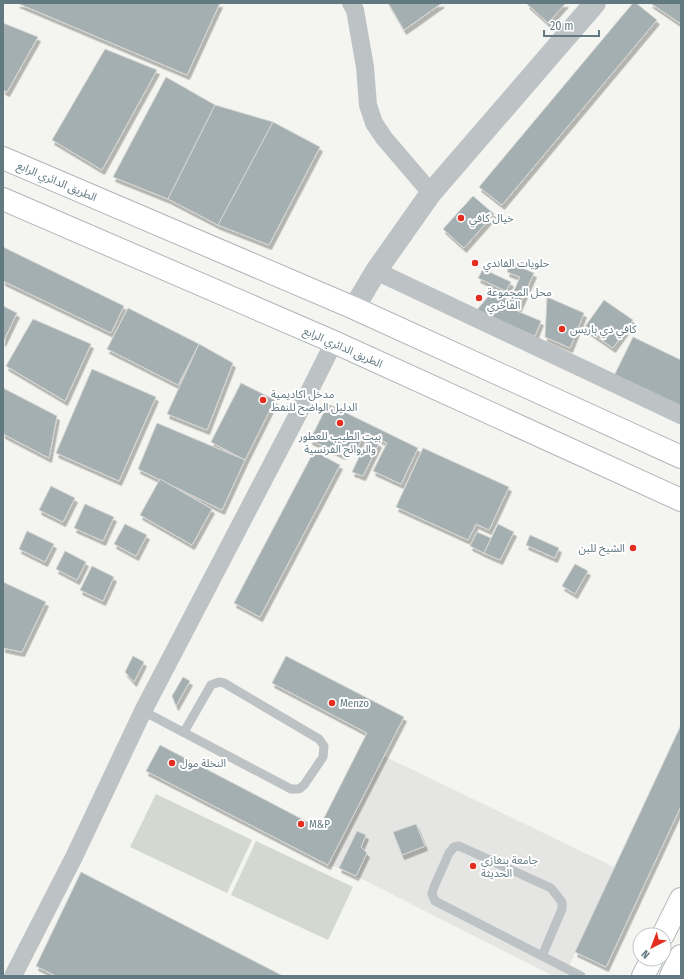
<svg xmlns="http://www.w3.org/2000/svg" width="684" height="979" viewBox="0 0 684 979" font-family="'Fira Sans Condensed','Noto Sans Arabic',sans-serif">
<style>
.built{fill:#e5e5e4}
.green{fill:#d4d9cf}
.building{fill:#a4afb2;stroke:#d5d5d3;filter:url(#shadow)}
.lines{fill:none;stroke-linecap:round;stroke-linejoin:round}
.secondary-casing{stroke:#afb6b9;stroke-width:24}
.primary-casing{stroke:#b0b6b9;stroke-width:24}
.service{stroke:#bdc2c5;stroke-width:9}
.minor{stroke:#bdc2c5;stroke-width:18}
.tertiary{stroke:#bdc2c5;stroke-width:22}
.secondary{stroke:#fff;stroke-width:22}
.primary{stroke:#fff;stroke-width:22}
.poi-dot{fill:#e42e20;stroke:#fff;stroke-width:1.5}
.labels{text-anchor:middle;stroke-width:4;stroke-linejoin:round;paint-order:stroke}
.street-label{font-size:11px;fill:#637982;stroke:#fff}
.poi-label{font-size:11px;fill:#637982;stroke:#fff;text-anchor:start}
</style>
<defs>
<filter id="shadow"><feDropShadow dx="2.5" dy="4.5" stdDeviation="0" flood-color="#0004"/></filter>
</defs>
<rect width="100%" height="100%" fill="#f4f4f0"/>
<path class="built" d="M 384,756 L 616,868 L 575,952 L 565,976 L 553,976 L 356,876 L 339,868 L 328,865 Z"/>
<g class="green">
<path d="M 156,794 L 252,840 L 227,893 L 130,847 Z"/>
<path d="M 256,841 L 353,887 L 328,940 L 231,895 Z"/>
</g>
<g class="building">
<path d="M 17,3 L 220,3 L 187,75 Z"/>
<path d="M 388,3 L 442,3 L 404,30 Z"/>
<path d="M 529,3 L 566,3 L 548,23 L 527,4 Z"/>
<path d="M 633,3 L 636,3 L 657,20 L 502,205 L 479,187 Z"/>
<path d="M 650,3 L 681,3 L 681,24 Z"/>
<path d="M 3,23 L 38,37 L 7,92 L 3,90 Z"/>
<path d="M 105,49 L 157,70 L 102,170 L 52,140 Z"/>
<path d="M 166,77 L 215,105 L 168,199 L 113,177 Z"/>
<path d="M 215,105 L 273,122 L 218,225 L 168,199 Z"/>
<path d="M 273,122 L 320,147 L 269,245 L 218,225 Z"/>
<path d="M 473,196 L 494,214 L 464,248 L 443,229 Z"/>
<path d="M 3,247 L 124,306 L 111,333 L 3,281 Z"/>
<path d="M 510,263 L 534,273 L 517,311 L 541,321 L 535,336 L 476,311 L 492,292 L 510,300 L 520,277 L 507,272 Z"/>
<path d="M 483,269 L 511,282 L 506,291 L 478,278 Z"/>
<path d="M 547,297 L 584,313 L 570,348 L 545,337 Z"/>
<path d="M 604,300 L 633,320 L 613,348 L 584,328 Z"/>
<path d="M 3,306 L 17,313 L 3,342 Z"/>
<path d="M 128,308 L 199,344 L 178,385 L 107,349 Z"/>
<path d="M 33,319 L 91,344 L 65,401 L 6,366 Z"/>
<path d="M 633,337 L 681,360 L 681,412 L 613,378 Z"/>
<path d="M 199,344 L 233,363 L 207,430 L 167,414 Z"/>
<path d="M 92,369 L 156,397 L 119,481 L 56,453 Z"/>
<path d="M 241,383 L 275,400 L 245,460 L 211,442 Z"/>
<path d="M 3,388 L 57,416 L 49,458 L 3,434 Z"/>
<path d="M 328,404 L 418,448 L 401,484 L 373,471 L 387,443 L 365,432 L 356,451 L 347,446 L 343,455 L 310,440 Z"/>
<path d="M 157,423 L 245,460 L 222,510 L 138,469 Z"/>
<path d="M 368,438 L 379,443 L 363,476 L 352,472 Z"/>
<path d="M 423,448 L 509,487 L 489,530 L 476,524 L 468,540 L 396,507 Z"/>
<path d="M 314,451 L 340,465 L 260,617 L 234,603 Z"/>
<path d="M 160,479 L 212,509 L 192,545 L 140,515 Z"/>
<path d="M 51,486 L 75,498 L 63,522 L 39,510 Z"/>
<path d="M 85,504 L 114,517 L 103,541 L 74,528 Z"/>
<path d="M 125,524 L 147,535 L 136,556 L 114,544 Z"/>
<path d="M 498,524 L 514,532 L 500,560 L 484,553 Z"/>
<path d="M 27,531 L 54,544 L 45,562 L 19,549 Z"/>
<path d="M 477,532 L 491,538 L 484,553 L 470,546 Z"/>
<path d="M 530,535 L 559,548 L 555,558 L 526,545 Z"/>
<path d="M 65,551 L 86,562 L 77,580 L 56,569 Z"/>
<path d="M 575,564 L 588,571 L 575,594 L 562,586 Z"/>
<path d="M 92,566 L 114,577 L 103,601 L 80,590 Z"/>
<path d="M 3,582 L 46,602 L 22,652 L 3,648 Z"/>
<path d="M 133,656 L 144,662 L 134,682 L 125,672 Z"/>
<path d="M 286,656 L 404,717 L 328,865 L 146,771 L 160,745 L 319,828 L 367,733 L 272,683 Z"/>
<path d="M 183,677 L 190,681 L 176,706 L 172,696 Z"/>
<path d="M 681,725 L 681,806 L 606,967 L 575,952 Z"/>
<path d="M 416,824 L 425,846 L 402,855 L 393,832 Z"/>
<path d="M 357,831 L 366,835 L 361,847 L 367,853 L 356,876 L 339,868 Z"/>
<path d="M 81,872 L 283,976 L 56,976 L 36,966 Z"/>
</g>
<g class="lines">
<g class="secondary-casing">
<g id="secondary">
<path d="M 663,935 L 681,899"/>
<path d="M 643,976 L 652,959"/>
<path d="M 671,976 L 681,956"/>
</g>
</g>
<g class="primary-casing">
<g id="primary">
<path d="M 3,158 L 354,308 L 681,457"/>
<path d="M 3,199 L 334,342 L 681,500"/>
</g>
</g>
<g class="service">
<path d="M 143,711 L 291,789 L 299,789 L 304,785 L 323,757 L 324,746 L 319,739 L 224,683 L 219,682 L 211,685 L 184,732"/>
<path d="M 542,956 L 562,909 L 562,902 L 551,888 L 459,846 L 454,847 L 449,853 L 434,887 L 432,894 L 435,901 L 581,976"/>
</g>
<g class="minor">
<path d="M 351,3 L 355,10 L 365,67 L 368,105 L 374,123 L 384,138 L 431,193"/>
<path d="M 376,271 L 681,415"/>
<path d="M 13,976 L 74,857 L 143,711 L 297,416 L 334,342"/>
</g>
<path class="tertiary" d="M 354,308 L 376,271 L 431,193 L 595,3"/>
<use href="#secondary" class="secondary"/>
<use href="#primary" class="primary"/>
</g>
<g class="poi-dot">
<circle cx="461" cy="218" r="4"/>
<circle cx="475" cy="263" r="4"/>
<circle cx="479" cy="298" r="4"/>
<circle cx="562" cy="329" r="4"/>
<circle cx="263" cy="400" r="4"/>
<circle cx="340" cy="423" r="4"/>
<circle cx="633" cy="548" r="4"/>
<circle cx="332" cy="703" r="4"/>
<circle cx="172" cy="763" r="4"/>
<circle cx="301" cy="824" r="4"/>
<circle cx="473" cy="866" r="4"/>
</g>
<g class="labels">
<g class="street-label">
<text transform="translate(57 181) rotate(23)" y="4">الطريق الدائري الرابع</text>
<text transform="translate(343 347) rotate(24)" y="4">الطريق الدائري الرابع</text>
</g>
<g class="poi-label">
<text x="469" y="222">خيال كافي</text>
<text x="483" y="267">حلويات الفاندي</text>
<text x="487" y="296">محل المجموعة<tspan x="487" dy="13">الفاخري</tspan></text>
<text x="570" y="333">كافي دي باريس</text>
<text x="271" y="398">مدخل اكاديمية<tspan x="271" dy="13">الدليل الواضح للنفط</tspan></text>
<text x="340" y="440" text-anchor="middle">بيت الطيب للعطور<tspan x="340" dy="13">والروائح الفرنسية</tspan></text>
<text x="625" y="552" text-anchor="end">الشيخ للبن</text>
<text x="340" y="707">Menzo</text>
<text x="180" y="767">النخلة مول</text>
<text x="309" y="828">M&amp;P</text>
<text x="481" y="864">جامعة بنغازي<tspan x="481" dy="13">الحديثة</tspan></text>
</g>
</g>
<rect width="684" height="979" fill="none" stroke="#637982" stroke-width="8"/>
<g transform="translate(652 947) rotate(222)"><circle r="19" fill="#ffffff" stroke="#c1c9cd"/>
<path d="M0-3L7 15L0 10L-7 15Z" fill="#e42e20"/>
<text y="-6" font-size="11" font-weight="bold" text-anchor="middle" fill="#637982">N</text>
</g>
<path d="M544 30v6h55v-6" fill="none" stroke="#637982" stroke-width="2"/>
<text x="550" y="30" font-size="12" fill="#637982" stroke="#ffffff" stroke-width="3" paint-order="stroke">20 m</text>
</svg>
